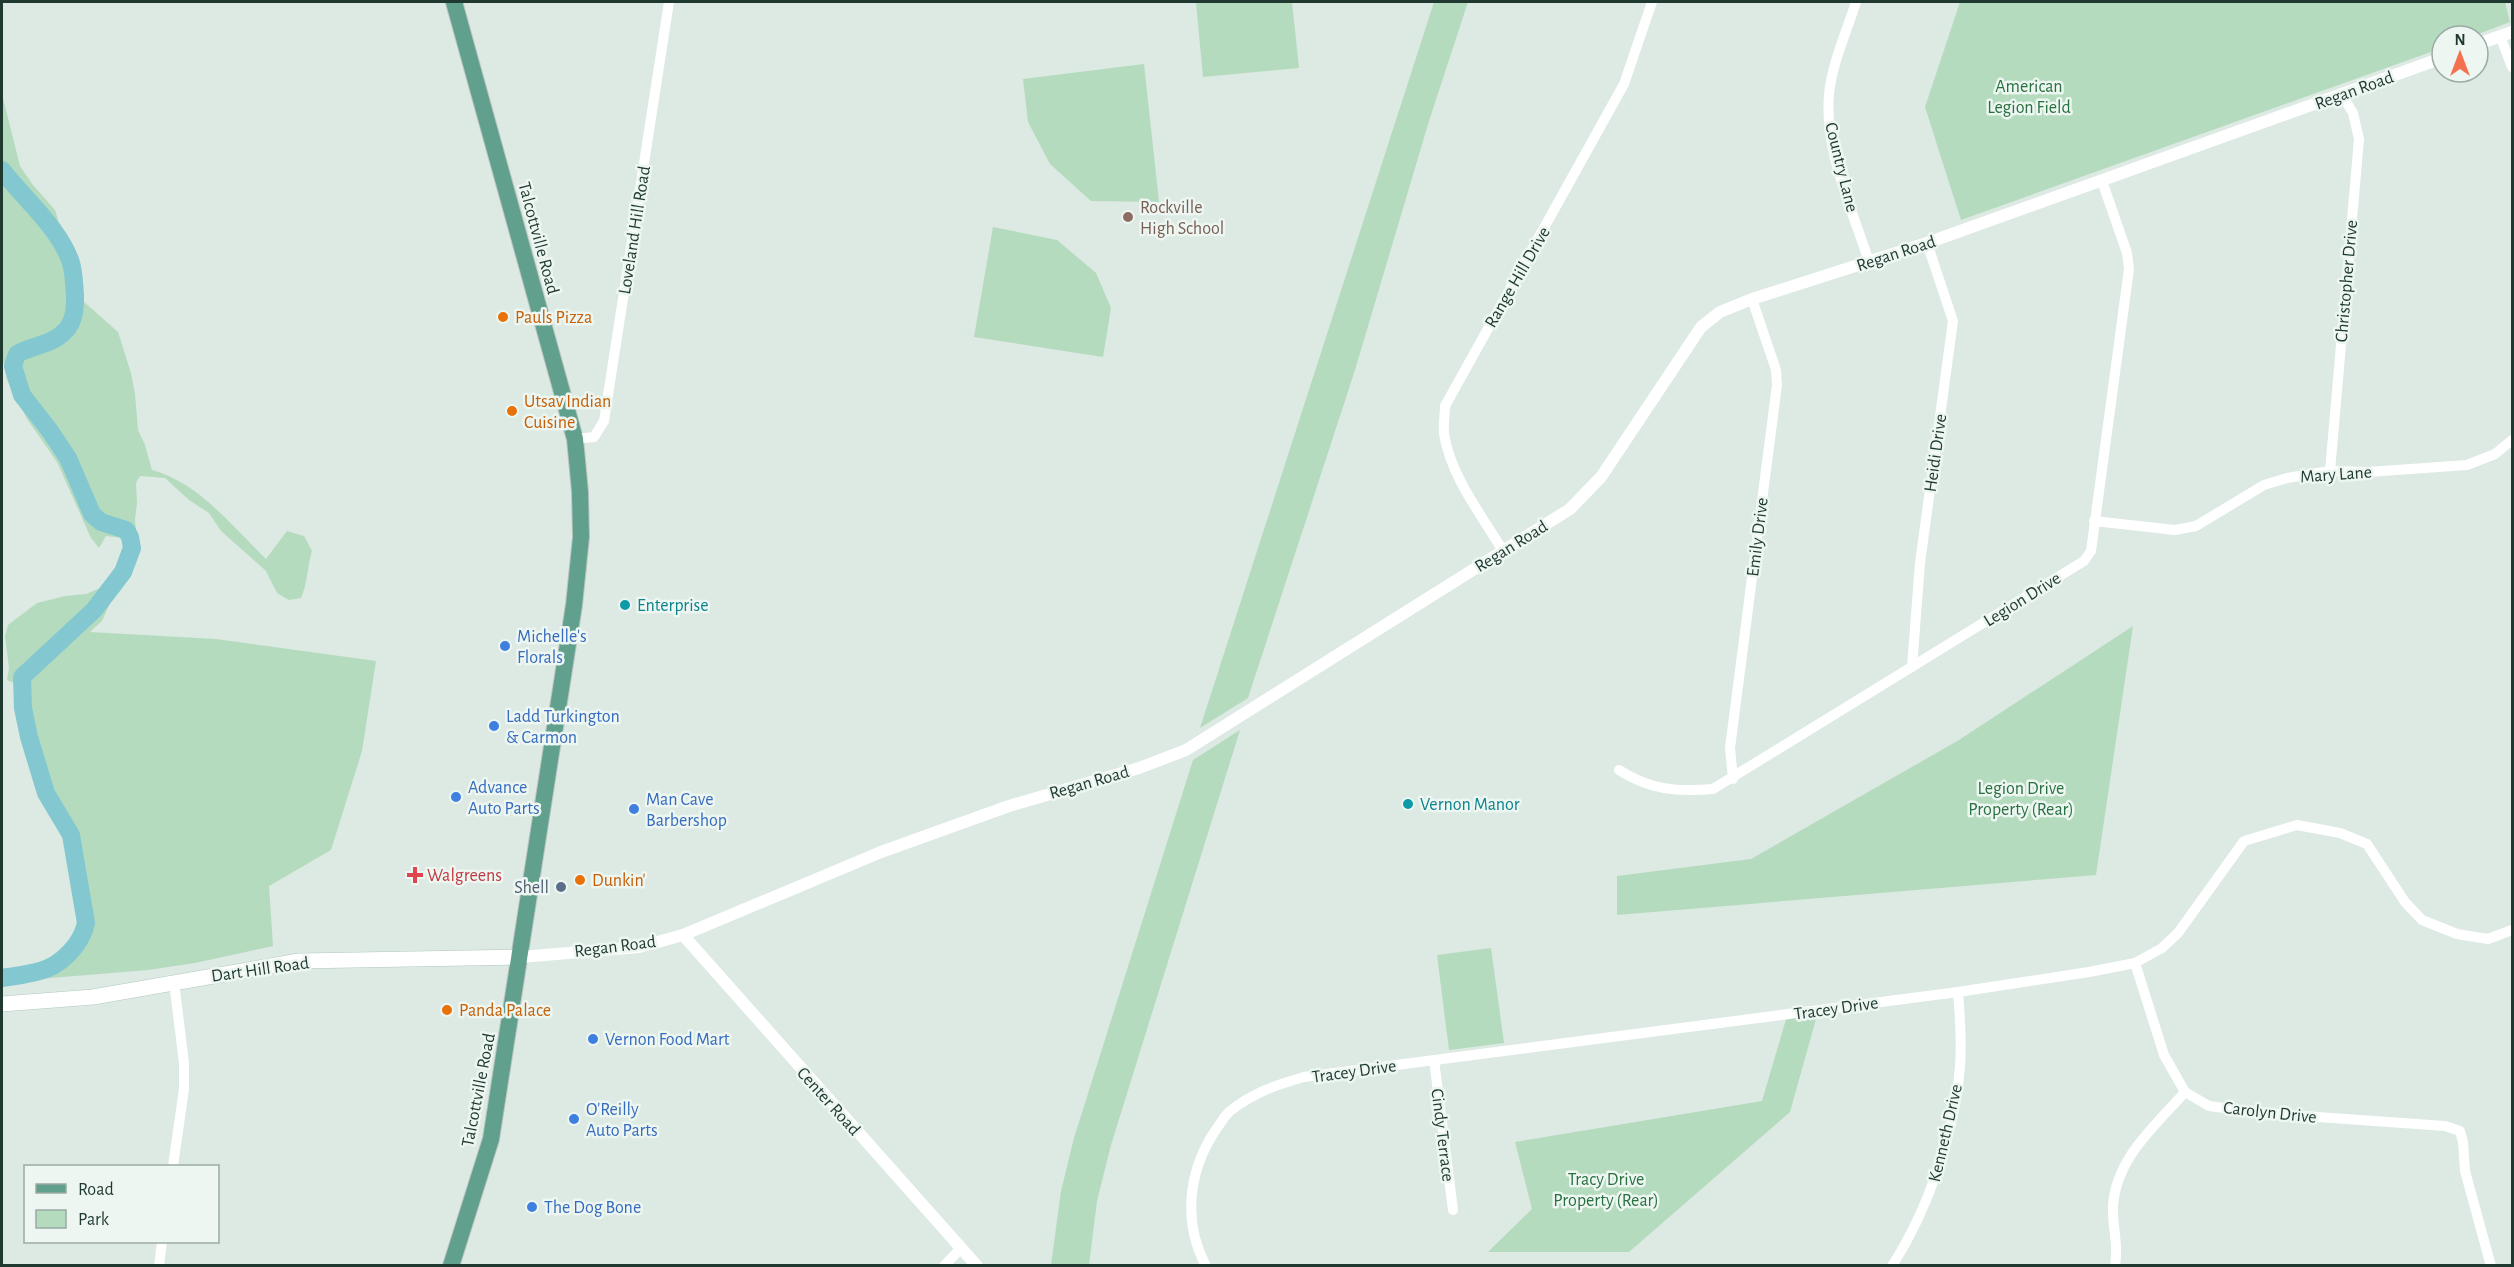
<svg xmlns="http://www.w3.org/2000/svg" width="2514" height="1267" viewBox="0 0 2514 1267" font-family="'Alegreya Sans',sans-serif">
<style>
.green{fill:#b5dbbe}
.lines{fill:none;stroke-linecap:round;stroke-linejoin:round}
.river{stroke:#83c8d0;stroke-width:18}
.secondary-casing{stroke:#b0c9bf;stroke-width:16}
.primary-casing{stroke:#bcc4c1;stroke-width:18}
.minor{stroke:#fff;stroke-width:10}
.tertiary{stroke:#fff;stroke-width:12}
.secondary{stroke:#fff;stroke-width:15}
.primary{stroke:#60a08d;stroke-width:16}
.education-dot{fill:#8d6e63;stroke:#edf6f1;stroke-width:2}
.food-dot{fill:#e8710a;stroke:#edf6f1;stroke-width:2}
.culture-dot{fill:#0f9aa8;stroke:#edf6f1;stroke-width:2}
.shop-dot{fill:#3f7fe0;stroke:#edf6f1;stroke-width:2}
.health-dot{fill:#e0444e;stroke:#edf6f1;stroke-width:2}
.service-dot{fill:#5c6f8a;stroke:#edf6f1;stroke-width:2}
.labels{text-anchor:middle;stroke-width:5;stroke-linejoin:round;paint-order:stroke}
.park-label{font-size:18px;fill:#297041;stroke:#edf6f1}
.street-label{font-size:18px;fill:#1f3931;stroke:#edf6f1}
.education-label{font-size:18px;fill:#785e54;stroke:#edf6f1;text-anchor:start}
.food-label{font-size:18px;fill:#c56008;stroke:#edf6f1;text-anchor:start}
.culture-label{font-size:18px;fill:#0d838f;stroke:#edf6f1;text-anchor:start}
.shop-label{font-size:18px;fill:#366cbe;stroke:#edf6f1;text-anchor:start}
.health-label{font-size:18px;fill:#be3a42;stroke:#edf6f1;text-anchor:start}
.service-label{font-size:18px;fill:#4e5e75;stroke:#edf6f1;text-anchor:end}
</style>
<rect width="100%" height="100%" fill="#dde9e3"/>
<g class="green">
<path d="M 1196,2 L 1292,2 L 1299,68 L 1203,77 Z"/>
<path d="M 1434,2 L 1468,2 L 1429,121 L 1355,370 L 1248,698 L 1200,728 Z"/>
<path d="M 1960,2 L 2505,2 L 2510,22 L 2473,36 L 2442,36 L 2442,48 L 1961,220 L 1925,107 Z"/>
<path d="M 1144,64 L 1159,202 L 1091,201 L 1050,164 L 1028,122 L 1023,79 Z"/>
<path d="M 2,94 L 20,166 L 33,185 L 55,210 L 83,301 L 118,332 L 131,373 L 135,394 L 138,430 L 145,445 L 152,470 C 198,482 233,527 266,559 L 287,531 L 304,536 L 312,551 C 307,567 308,582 301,598 L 289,600 L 277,593 L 266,571 L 221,531 L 209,513 L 189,500 L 165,478 L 140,476 L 136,483 L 137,503 L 135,520 L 138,547 L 133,564 L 120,591 L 110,603 L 102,621 L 90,632 L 216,639 L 376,661 L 362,751 L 331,850 L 269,886 L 273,946 L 195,963 L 148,970 L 2,982 L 2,978 L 49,969 L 60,963 L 81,937 L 86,923 L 71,835 L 42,784 L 26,724 L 21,686 L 7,680 L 9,668 L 5,636 L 8,625 L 37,603 L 65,596 L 86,594 L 110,584 L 125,550 L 122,538 L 106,536 L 99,548 L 91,538 L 57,462 L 27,419 L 7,380 L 2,356 Z"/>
<path d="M 993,227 L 1057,240 L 1096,273 L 1111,308 L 1103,357 L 974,337 Z"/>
<path d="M 2133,626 L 2096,875 L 1617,915 L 1617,876 L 1751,859 L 1959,740 Z"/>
<path d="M 1240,730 L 1111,1145 L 1097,1201 L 1089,1265 L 1051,1265 L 1061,1191 L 1074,1138 L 1193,760 Z"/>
<path d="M 1491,948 L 1504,1043 L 1449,1050 L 1437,955 Z"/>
<path d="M 1818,1012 L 1790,1112 L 1629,1252 L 1488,1252 L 1532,1209 L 1515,1142 L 1762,1101 L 1787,1016 Z"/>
</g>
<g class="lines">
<path class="river" d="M 2,170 C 23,198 60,228 71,263 C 74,273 74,284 75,295 C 75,307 75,320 66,330 C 53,345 33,345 17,354 L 13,366 L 22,395 L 50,431 L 68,458 L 92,514 L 101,522 L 126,530 L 130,537 L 132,548 L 123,572 L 94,610 L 22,677 L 23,708 L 29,737 L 46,793 L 71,835 L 86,923 C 84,932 81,938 76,945 C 55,973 34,973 2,978"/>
<g class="secondary-casing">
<path id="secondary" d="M 2,1004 L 93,997 L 299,961 L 521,957"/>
</g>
<g class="primary-casing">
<path id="primary" d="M 451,1266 L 491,1139 L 574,605 L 581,537 L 580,492 L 575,439 L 454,2"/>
</g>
<g class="minor">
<path d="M 1856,2 C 1847,31 1832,63 1829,94 C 1824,151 1852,208 1869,262"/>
<path d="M 2500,36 L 2512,67"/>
<path d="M 575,439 L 594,437 L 604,421 L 669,2"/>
<path d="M 2330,471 L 2359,139 L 2353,113 L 2342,95"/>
<path d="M 2094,521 L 2175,530 L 2196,526 L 2264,485 L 2287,478 L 2330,471 L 2368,472 L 2467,465 L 2495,454 L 2512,440"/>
<path d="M 1503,551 C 1481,514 1451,477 1444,434 C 1443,425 1445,415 1445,406 L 1624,84 L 1652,2"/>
<path d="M 1912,667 L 1920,563 L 1953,321 L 1927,243"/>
<path d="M 1619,770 C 1650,790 1677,792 1713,789 L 2084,561 L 2091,551 L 2129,269 L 2127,253 L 2102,181"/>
<path d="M 1733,779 L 1730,748 L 1777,385 L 1776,370 L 1752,299"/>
<path d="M 2135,963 L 2164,1055 L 2185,1092 L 2209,1106 L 2261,1113 L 2445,1126 L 2460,1131 L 2463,1142 L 2465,1171 L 2491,1266"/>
<path d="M 1434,1060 L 1453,1210"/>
<path d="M 173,1166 L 184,1089 L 184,1063 L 174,982"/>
<path d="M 159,1266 L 162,1242"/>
<path d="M 944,1266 L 961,1248"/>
<path d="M 1206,1266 C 1183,1223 1188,1174 1213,1134 C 1218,1127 1223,1118 1229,1112 C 1252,1093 1276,1085 1304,1077 L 1958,992 L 2089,972 L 2135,963 L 2162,948 L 2178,933 L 2244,841 L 2297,825 L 2340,833 L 2367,844 L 2405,902 L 2422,920 L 2457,934 L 2488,939 L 2512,930"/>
<path d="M 1892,1266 C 1928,1210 1955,1132 1960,1066 C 1962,1041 1960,1016 1958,992"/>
<path d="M 2115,1266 C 2119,1245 2112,1226 2113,1206 C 2116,1158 2155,1126 2185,1092"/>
</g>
<g class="tertiary">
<path d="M 2478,44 L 2512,32"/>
<path d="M 683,935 L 977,1266"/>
<path d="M 521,957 L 639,947 L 683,935 L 881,852 L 1009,806 L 1139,768 L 1186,750 L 1570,509 L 1601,477 L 1701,327 L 1720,312 L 1752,299 L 1927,243 L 2442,58"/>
</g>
<use href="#secondary" class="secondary"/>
<use href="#primary" class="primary"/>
</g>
<circle class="education-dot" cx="1128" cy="217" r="6"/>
<g class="food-dot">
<circle cx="503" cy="317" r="6"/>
<circle cx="512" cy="411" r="6"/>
<circle cx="580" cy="880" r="6"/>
<circle cx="447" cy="1010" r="6"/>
</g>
<g class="culture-dot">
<circle cx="625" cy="605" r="6"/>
<circle cx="1408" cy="804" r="6"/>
</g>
<g class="shop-dot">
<circle cx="505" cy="646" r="6"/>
<circle cx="494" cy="726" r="6"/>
<circle cx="456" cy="797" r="6"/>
<circle cx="634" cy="809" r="6"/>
<circle cx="593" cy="1039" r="6"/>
<circle cx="574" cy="1119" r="6"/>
<circle cx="532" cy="1207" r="6"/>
</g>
<path class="health-dot" d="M412 866h6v6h6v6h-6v6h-6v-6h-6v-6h6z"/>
<circle class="service-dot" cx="561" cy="887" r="6"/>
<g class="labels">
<g class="park-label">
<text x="2029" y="92">American<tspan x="2029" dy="21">Legion Field</tspan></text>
<text x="2021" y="794">Legion Drive<tspan x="2021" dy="21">Property (Rear)</tspan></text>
<text x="1606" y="1185">Tracy Drive<tspan x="1606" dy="21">Property (Rear)</tspan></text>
</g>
<g class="street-label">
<text transform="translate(2354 90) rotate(-20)" y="6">Regan Road</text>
<text transform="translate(1842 167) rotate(76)" y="6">Country Lane</text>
<text transform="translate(634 230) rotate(-81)" y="6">Loveland Hill Road</text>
<text transform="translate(539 238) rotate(75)" y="6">Talcottville Road</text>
<text transform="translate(1896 253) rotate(-18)" y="6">Regan Road</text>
<text transform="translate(1517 277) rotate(-60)" y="6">Range Hill Drive</text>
<text transform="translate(2346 281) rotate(-85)" y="6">Christopher Drive</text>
<text transform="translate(1935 453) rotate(-82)" y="6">Heidi Drive</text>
<text transform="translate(2336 474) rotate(-4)" y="6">Mary Lane</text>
<text transform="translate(1757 537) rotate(-83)" y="6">Emily Drive</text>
<text transform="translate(1511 546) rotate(-32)" y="6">Regan Road</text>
<text transform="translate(2022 599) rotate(-32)" y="6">Legion Drive</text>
<text transform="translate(1089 782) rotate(-16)" y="6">Regan Road</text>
<text transform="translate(615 946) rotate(-7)" y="6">Regan Road</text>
<text transform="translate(260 969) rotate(-8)" y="6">Dart Hill Road</text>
<text transform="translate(1836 1008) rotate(-8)" y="6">Tracey Drive</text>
<text transform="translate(1354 1071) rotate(-8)" y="6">Tracey Drive</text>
<text transform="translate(478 1090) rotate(-79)" y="6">Talcottville Road</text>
<text transform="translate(829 1101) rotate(48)" y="6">Center Road</text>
<text transform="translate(2270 1112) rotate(6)" y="6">Carolyn Drive</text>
<text transform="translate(1945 1133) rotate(-77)" y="6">Kenneth Drive</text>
<text transform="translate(1443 1135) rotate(83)" y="6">Cindy Terrace</text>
</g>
<g class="education-label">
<text x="1140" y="213">Rockville<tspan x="1140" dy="21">High School</tspan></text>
</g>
<g class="food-label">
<text x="515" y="323">Pauls Pizza</text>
<text x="524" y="407">Utsav Indian<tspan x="524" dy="21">Cuisine</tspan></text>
<text x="592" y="886">Dunkin'</text>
<text x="459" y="1016">Panda Palace</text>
</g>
<g class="culture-label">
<text x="637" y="611">Enterprise</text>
<text x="1420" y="810">Vernon Manor</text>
</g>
<g class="shop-label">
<text x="517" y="642">Michelle's<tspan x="517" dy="21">Florals</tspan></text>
<text x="506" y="722">Ladd Turkington<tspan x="506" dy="21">&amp; Carmon</tspan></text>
<text x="468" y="793">Advance<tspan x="468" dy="21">Auto Parts</tspan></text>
<text x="646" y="805">Man Cave<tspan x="646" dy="21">Barbershop</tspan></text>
<text x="605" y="1045">Vernon Food Mart</text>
<text x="586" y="1115">O'Reilly<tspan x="586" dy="21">Auto Parts</tspan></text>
<text x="544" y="1213">The Dog Bone</text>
</g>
<g class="health-label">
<text x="427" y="881">Walgreens</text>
</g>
<g class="service-label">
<text x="549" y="893">Shell</text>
</g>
</g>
<rect width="2514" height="1267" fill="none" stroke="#1f3931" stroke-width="6"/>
<rect x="24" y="1165" width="195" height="78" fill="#edf6f1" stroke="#9baaa4" stroke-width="1.5"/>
<rect x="36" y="1184" width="30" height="9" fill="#60a08d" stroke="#9baaa4" stroke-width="1.5"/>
<text x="78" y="1195" font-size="18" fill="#1f3931">Road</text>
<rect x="36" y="1210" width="30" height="18" fill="#b5dbbe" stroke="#9baaa4" stroke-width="1.5"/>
<text x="78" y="1225" font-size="18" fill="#1f3931">Park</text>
<g transform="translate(2460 54)"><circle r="28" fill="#edf6f1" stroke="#9baaa4" stroke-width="1.5"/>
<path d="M0-4.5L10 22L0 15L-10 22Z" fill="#f47150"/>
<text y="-9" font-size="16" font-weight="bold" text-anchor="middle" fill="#1f3931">N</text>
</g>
</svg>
